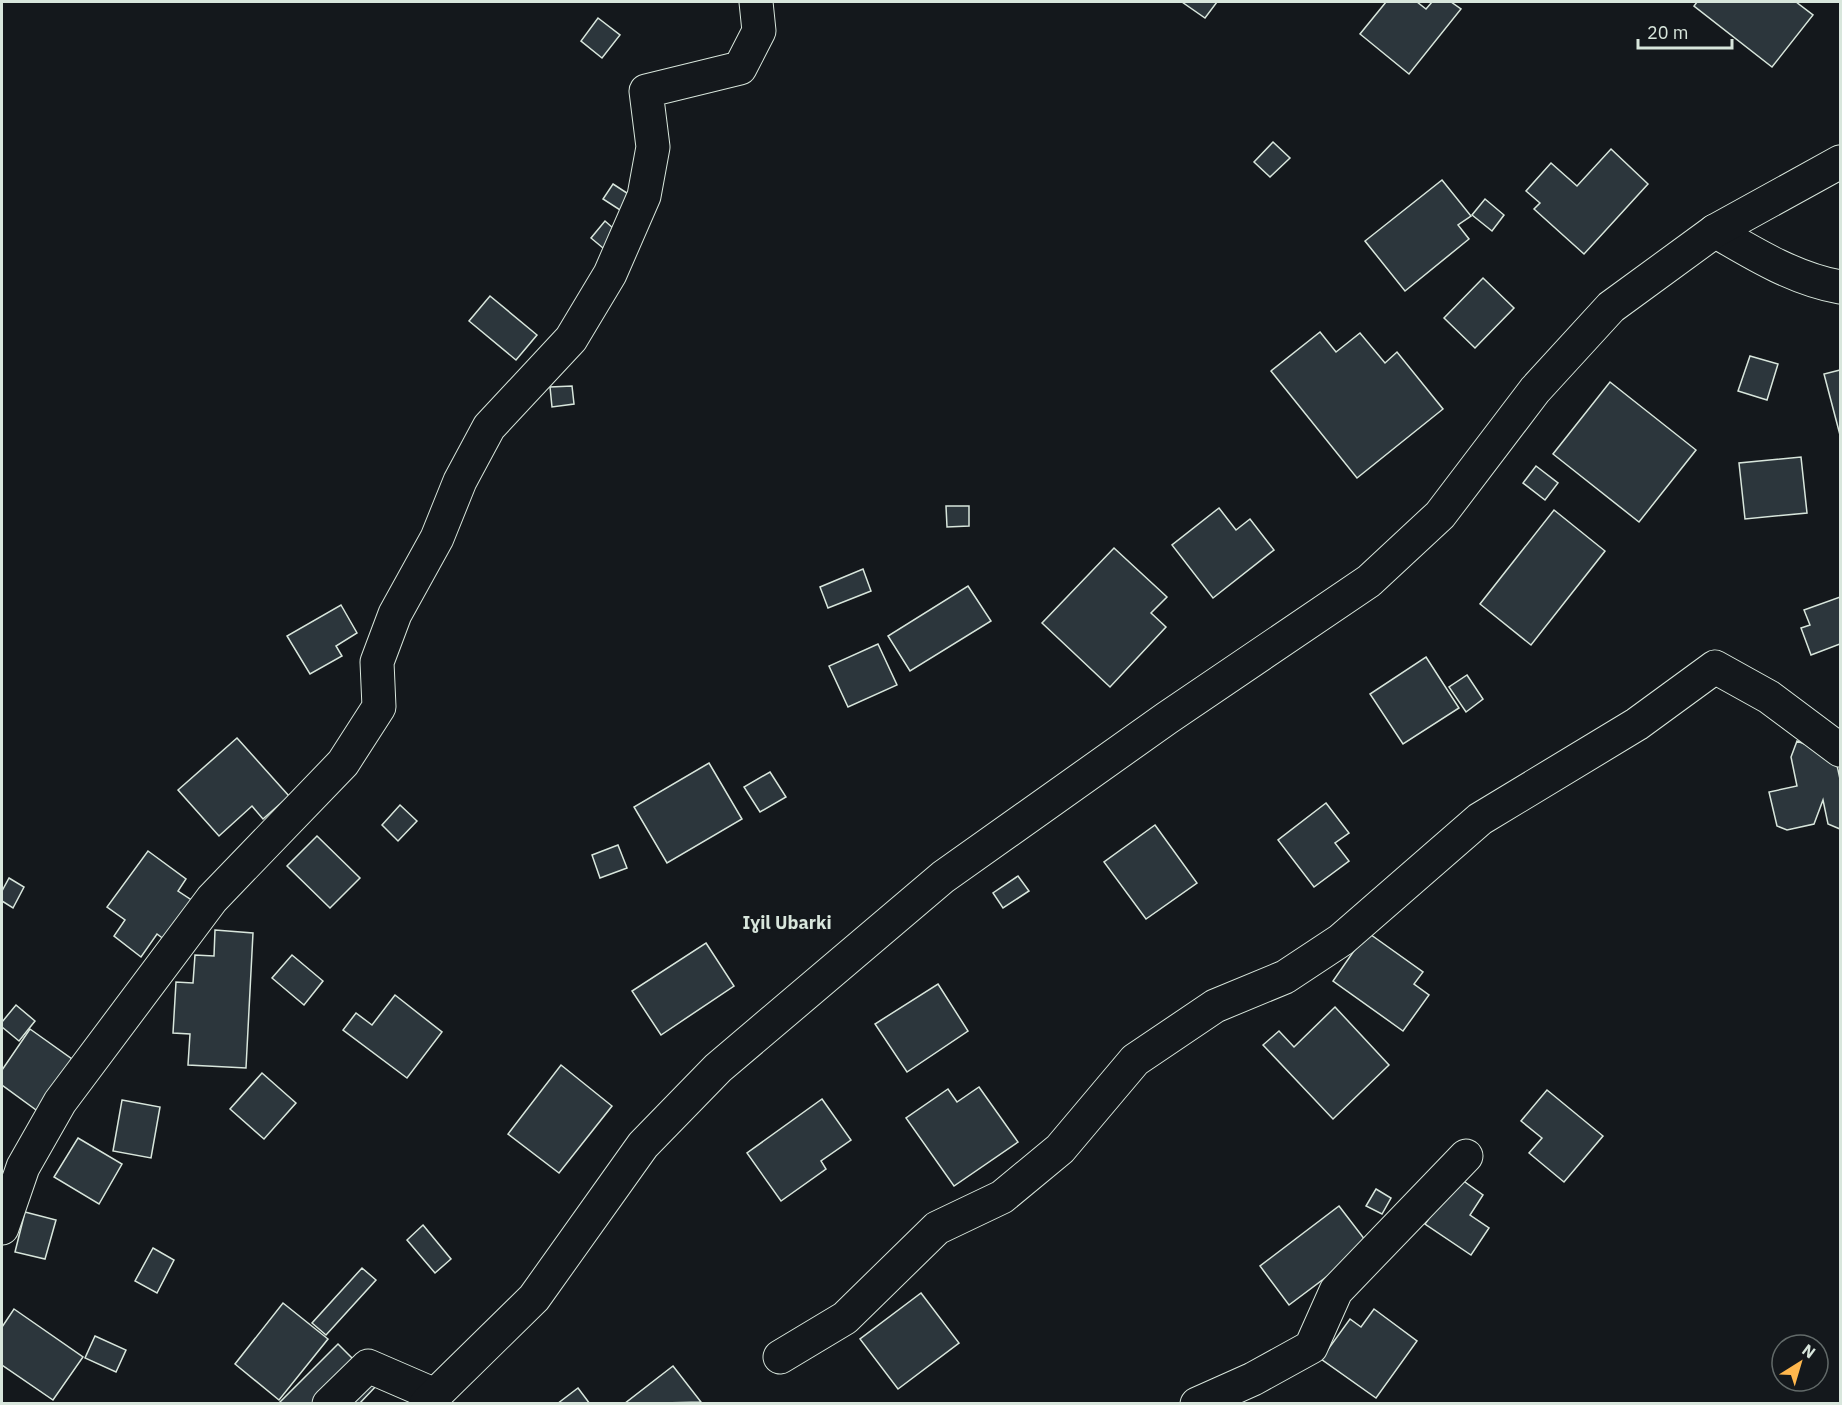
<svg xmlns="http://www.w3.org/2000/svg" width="1842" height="1405" viewBox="0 0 1842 1405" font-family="'IBM Plex Sans',sans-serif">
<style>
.building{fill:#2c363c;stroke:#d8e6dc;stroke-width:1.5}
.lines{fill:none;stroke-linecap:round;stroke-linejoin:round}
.minor-casing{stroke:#d8e6dc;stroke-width:35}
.major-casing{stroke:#d8e6dc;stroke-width:35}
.minor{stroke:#14181c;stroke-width:33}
.major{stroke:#14181c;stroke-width:33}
.labels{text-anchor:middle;stroke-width:4.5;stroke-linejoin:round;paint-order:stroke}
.quarter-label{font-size:18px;font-weight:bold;fill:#d8e6dc;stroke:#14181c}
</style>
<rect width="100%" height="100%" fill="#14181c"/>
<g class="building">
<path d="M 1182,2 L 1217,2 L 1205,18 Z"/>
<path d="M 1386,2 L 1417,2 L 1426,9 L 1432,2 L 1451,2 L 1461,9 L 1409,74 L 1360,34 Z"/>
<path d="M 1697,2 L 1796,2 L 1813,15 L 1772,67 L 1694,6 Z"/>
<path d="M 598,18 L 620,35 L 602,58 L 581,41 Z"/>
<path d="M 1273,142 L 1290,158 L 1270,177 L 1254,162 Z"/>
<path d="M 1611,149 L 1648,184 L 1584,254 L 1534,209 L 1540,203 L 1526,191 L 1551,163 L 1577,186 Z"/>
<path d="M 1442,180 L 1471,216 L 1458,225 L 1469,239 L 1405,291 L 1365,241 Z"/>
<path d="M 613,184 L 630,195 L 620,210 L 603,199 Z"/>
<path d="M 1485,199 L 1504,215 L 1492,231 L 1472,215 Z"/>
<path d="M 605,221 L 622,236 L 609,253 L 591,238 Z"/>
<path d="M 1483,278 L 1514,308 L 1475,348 L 1444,318 Z"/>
<path d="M 490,296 L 537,335 L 516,360 L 469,321 Z"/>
<path d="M 1320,332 L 1336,352 L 1360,333 L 1385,363 L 1397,352 L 1443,409 L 1357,478 L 1271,371 Z"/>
<path d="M 1750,356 L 1778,364 L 1767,400 L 1738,391 Z"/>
<path d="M 1840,370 L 1840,435 L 1824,374 Z"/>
<path d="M 1610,382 L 1696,450 L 1639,522 L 1553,454 Z"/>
<path d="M 572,386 L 574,404 L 552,407 L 550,387 Z"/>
<path d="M 1801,457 L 1807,513 L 1745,519 L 1739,463 Z"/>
<path d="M 1536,466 L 1558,483 L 1545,500 L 1523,483 Z"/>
<path d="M 946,506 L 969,506 L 969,526 L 947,527 Z"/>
<path d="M 1219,508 L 1236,530 L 1250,519 L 1274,550 L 1213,598 L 1172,545 Z"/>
<path d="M 1554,510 L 1605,551 L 1531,645 L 1480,604 Z"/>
<path d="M 1114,548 L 1167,597 L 1151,613 L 1166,627 L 1110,687 L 1042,623 Z"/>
<path d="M 863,569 L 871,591 L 828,608 L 820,587 Z"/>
<path d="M 968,586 L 991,621 L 910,671 L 888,636 Z"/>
<path d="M 1840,597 L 1840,644 L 1811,655 L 1801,628 L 1810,625 L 1804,610 Z"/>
<path d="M 341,605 L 357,633 L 336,646 L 342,656 L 310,674 L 287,636 Z"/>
<path d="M 878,644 L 897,685 L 848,707 L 829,666 Z"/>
<path d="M 1426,657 L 1459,708 L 1403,744 L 1370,694 Z"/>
<path d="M 1467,675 L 1483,699 L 1466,712 L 1449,687 Z"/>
<path d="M 237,738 L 289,796 L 263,819 L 252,806 L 219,836 L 178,790 Z"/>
<path d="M 1797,741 L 1835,756 L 1840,779 L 1840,829 L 1828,824 L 1823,800 L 1814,824 L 1787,830 L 1777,826 L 1769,792 L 1797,786 L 1791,757 Z"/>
<path d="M 709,763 L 742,819 L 667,863 L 634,807 Z"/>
<path d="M 770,772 L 786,797 L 760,812 L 744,787 Z"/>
<path d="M 1326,803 L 1349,833 L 1335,843 L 1349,861 L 1314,887 L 1278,840 Z"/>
<path d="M 400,805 L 417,821 L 398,841 L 382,825 Z"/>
<path d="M 1155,825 L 1197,883 L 1146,919 L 1104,862 Z"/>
<path d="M 317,836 L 360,878 L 330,908 L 287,866 Z"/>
<path d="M 618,845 L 627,868 L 600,878 L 592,855 Z"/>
<path d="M 148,851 L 186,879 L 178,891 L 193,901 L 165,940 L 157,934 L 141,957 L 114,936 L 125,920 L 107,907 Z"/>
<path d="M 1018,876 L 1029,891 L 1003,908 L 993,893 Z"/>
<path d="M 9,878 L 24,887 L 13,908 L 2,901 L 2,891 Z"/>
<path d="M 215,930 L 253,933 L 246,1068 L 188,1065 L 190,1034 L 173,1033 L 176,982 L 193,983 L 195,955 L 214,956 Z"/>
<path d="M 1367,932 L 1423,972 L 1414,984 L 1429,995 L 1403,1031 L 1333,981 Z"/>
<path d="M 706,943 L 734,986 L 661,1035 L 632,991 Z"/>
<path d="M 292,955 L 323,981 L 304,1005 L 272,978 Z"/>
<path d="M 938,984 L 968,1031 L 907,1072 L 875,1024 Z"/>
<path d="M 395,995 L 442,1032 L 407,1078 L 343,1030 L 356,1013 L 372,1025 Z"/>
<path d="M 16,1005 L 35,1021 L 19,1041 L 2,1027 L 2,1022 Z"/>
<path d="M 1335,1007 L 1389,1065 L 1333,1119 L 1263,1045 L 1279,1031 L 1294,1047 Z"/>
<path d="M 30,1029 L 79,1064 L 43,1115 L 2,1085 L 2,1070 Z"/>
<path d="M 561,1065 L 612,1106 L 559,1173 L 508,1134 Z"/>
<path d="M 262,1073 L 296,1103 L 264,1139 L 230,1109 Z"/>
<path d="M 979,1087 L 1018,1142 L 954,1186 L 906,1118 L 948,1089 L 957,1102 Z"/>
<path d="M 1547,1090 L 1603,1136 L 1564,1182 L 1529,1153 L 1542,1138 L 1521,1121 Z"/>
<path d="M 822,1099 L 851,1140 L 821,1161 L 826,1169 L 781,1201 L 747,1153 Z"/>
<path d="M 122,1100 L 160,1107 L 151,1158 L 113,1151 Z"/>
<path d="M 78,1138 L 122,1164 L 99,1204 L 54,1177 Z"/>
<path d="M 1458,1177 L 1483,1195 L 1470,1215 L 1489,1228 L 1471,1255 L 1425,1224 Z"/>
<path d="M 1376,1189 L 1391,1198 L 1382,1214 L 1366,1206 Z"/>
<path d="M 1339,1206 L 1369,1245 L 1289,1305 L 1260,1266 Z"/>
<path d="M 25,1212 L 56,1220 L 45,1259 L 15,1252 Z"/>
<path d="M 423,1225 L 451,1259 L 435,1273 L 407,1240 Z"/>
<path d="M 153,1248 L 174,1260 L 157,1293 L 135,1281 Z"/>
<path d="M 362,1268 L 376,1280 L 326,1335 L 312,1323 Z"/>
<path d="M 921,1293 L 959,1343 L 898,1389 L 860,1339 Z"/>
<path d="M 283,1303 L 328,1339 L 279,1400 L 235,1364 Z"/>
<path d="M 14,1309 L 83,1357 L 53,1400 L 2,1365 L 2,1327 Z"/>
<path d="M 1374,1309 L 1417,1341 L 1376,1398 L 1321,1359 L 1350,1319 L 1361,1327 Z"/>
<path d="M 95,1336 L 126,1350 L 116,1372 L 85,1358 Z"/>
<path d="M 338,1344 L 378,1384 L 359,1404 L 278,1404 Z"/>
<path d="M 673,1366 L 701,1402 L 624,1404 Z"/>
<path d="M 578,1388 L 590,1404 L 557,1404 Z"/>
</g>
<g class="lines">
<g class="minor-casing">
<g id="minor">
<path d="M 1715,231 C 1754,254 1795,279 1840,287"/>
<path d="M 2,1228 L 23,1167 L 60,1102 L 212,899 L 343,763 L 379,707 L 377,662 L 395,614 L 437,538 L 460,481 L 489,427 L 571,339 L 610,274 L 644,196 L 653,147 L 646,91 L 740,68 L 759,31 L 756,2"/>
<path d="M 780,1357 L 845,1318 L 937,1228 L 1002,1197 L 1060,1149 L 1135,1060 L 1215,1006 L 1285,977 L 1341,940 L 1480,819 L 1637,724 L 1715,667 L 1769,697 L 1840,750"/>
<path d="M 329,1404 L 368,1366 L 435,1395"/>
<path d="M 1197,1404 L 1253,1379 L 1311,1347 L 1336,1291 L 1466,1156"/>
</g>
</g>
<g class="major-casing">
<path id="major" d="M 426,1404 L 534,1298 L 643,1145 L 718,1068 L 943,877 L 1167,718 L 1369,581 L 1440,515 L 1535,390 L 1611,307 L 1715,231 L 1840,162"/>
</g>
<use href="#minor" class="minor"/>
<use href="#major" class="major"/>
</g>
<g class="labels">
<g class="quarter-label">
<text x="787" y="929">Iɣil Ubarki</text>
</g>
</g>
<rect width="1842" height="1405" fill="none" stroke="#d8e6dc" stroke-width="6"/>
<g transform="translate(1800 1363) rotate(37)"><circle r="28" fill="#14181c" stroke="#626a69" stroke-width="1.5"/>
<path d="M0-4.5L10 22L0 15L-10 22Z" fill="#ffb74d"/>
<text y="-9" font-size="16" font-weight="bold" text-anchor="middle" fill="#d8e6dc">N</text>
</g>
<path d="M1638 39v9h94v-9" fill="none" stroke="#d8e6dc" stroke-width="3"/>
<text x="1647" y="39" font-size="18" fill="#d8e6dc" stroke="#14181c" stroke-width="4.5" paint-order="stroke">20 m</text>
</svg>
